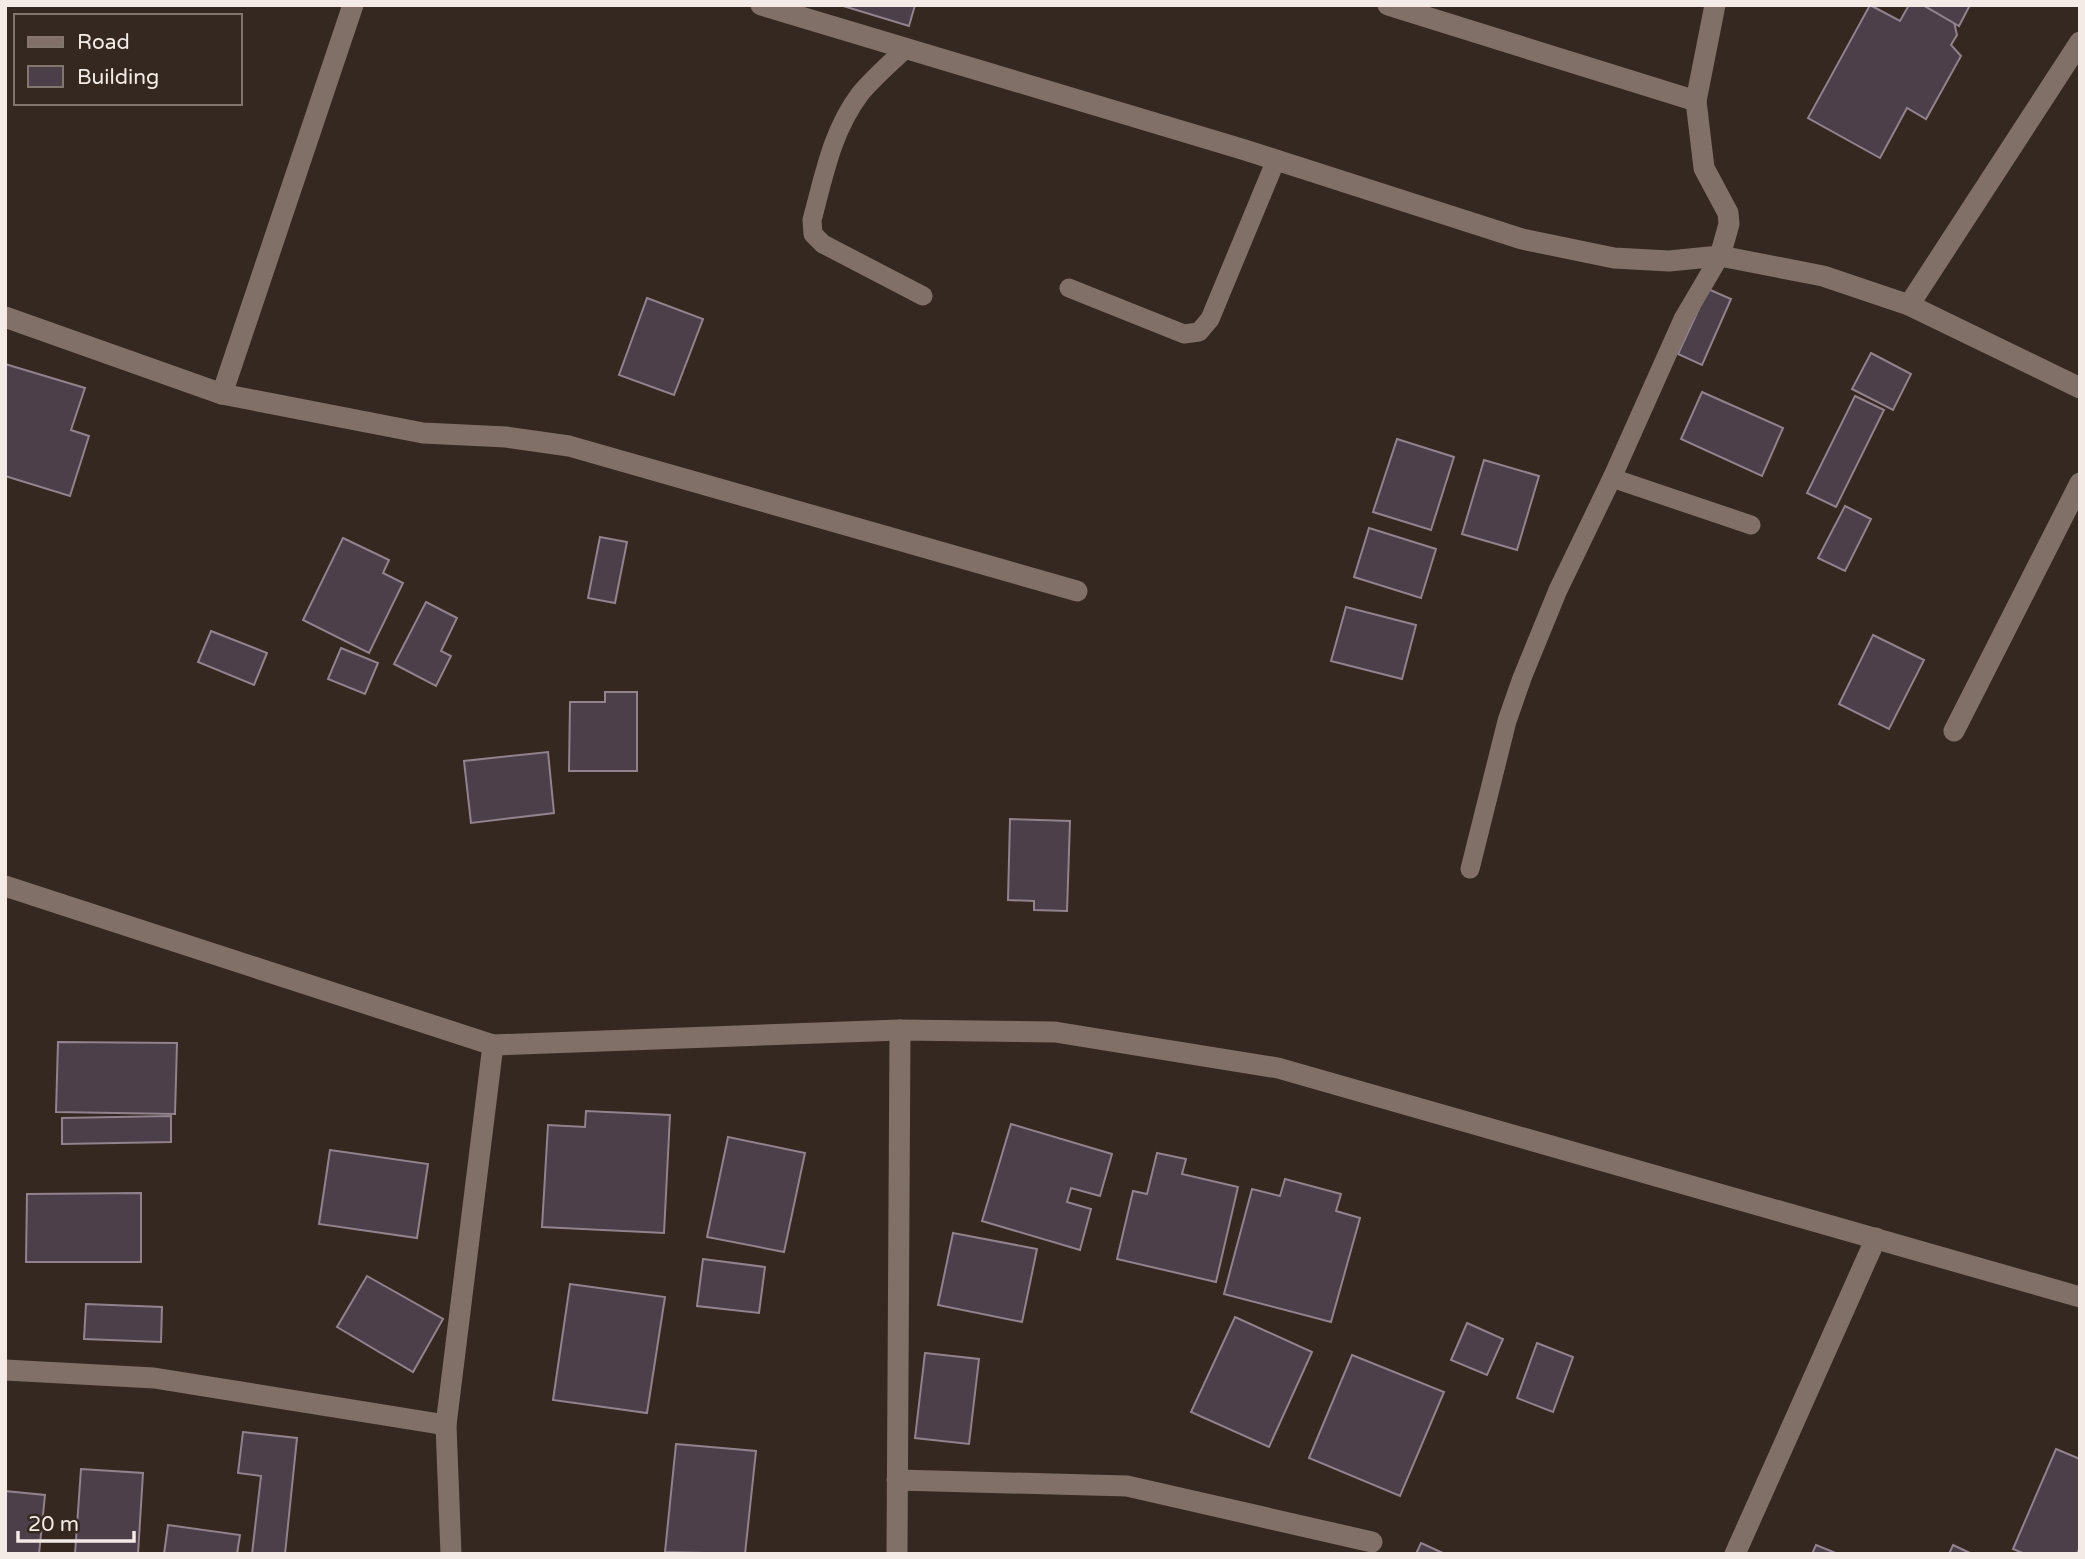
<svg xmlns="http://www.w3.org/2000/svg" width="2085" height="1559" viewBox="0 0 2085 1559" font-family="'Varela Round',sans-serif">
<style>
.building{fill:#4c3f49;stroke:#91828d;stroke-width:2}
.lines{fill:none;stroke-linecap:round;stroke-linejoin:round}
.service{stroke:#817067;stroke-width:19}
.minor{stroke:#817067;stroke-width:21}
</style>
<rect width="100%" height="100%" fill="#352820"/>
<g class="building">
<path d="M 840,5 L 915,5 L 909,26 Z"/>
<path d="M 1870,5 L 1900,21 L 1909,5 L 1923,5 L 1954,22 L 1957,35 L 1951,45 L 1961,56 L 1926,119 L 1907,108 L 1880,158 L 1808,118 Z"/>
<path d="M 1923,5 L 1970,5 L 1959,26 Z"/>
<path d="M 1708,289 L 1731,299 L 1702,365 L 1678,354 Z"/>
<path d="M 647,298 L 703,319 L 674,395 L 619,375 Z"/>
<path d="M 1871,353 L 1911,374 L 1893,410 L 1852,389 Z"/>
<path d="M 5,364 L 85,388 L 71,430 L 89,436 L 70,496 L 5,476 Z"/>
<path d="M 1702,392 L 1783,428 L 1762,476 L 1681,439 Z"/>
<path d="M 1855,396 L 1884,410 L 1836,507 L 1807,493 Z"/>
<path d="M 1397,439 L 1454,457 L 1431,530 L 1373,512 Z"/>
<path d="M 1484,460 L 1539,476 L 1517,550 L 1462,534 Z"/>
<path d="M 1845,506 L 1871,519 L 1845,571 L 1818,558 Z"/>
<path d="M 1369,528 L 1436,549 L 1421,598 L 1354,577 Z"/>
<path d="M 600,537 L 627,542 L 615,603 L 588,598 Z"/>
<path d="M 343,538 L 389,560 L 383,573 L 403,583 L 369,653 L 303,620 Z"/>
<path d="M 426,602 L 457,618 L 441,651 L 451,656 L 436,686 L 394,664 Z"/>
<path d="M 1346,607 L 1416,625 L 1402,679 L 1331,661 Z"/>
<path d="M 211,631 L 267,653 L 254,685 L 198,662 Z"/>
<path d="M 1873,635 L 1924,660 L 1889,729 L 1839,704 Z"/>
<path d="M 341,648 L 378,663 L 365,694 L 328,679 Z"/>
<path d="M 605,692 L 637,692 L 637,771 L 569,771 L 570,702 L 605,702 Z"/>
<path d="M 548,752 L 554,813 L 471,823 L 464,761 Z"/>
<path d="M 1010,819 L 1070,821 L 1067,911 L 1034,910 L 1034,901 L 1008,900 Z"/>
<path d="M 58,1042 L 177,1043 L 175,1114 L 56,1112 Z"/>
<path d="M 586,1111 L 670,1115 L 664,1233 L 542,1227 L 548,1125 L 585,1127 Z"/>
<path d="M 171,1116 L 171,1142 L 62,1144 L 62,1118 Z"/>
<path d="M 1011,1124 L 1112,1154 L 1100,1196 L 1071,1188 L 1067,1202 L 1091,1209 L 1080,1250 L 982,1221 Z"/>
<path d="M 728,1137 L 805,1153 L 784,1252 L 707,1237 Z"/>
<path d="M 330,1150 L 428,1164 L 417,1238 L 319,1224 Z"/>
<path d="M 1157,1153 L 1186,1159 L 1182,1174 L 1238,1187 L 1216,1282 L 1117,1259 L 1133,1191 L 1147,1194 Z"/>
<path d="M 1285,1179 L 1341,1194 L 1336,1211 L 1360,1218 L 1331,1322 L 1224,1294 L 1252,1189 L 1280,1196 Z"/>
<path d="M 141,1193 L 141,1262 L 26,1262 L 27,1194 Z"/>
<path d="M 953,1233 L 1037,1249 L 1022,1322 L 938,1305 Z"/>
<path d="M 703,1259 L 765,1267 L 759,1313 L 697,1306 Z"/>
<path d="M 367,1276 L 443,1319 L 413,1372 L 337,1327 Z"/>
<path d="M 570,1284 L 665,1297 L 647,1413 L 553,1400 Z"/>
<path d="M 86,1304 L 162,1307 L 161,1342 L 84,1339 Z"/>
<path d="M 1235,1317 L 1312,1352 L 1269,1447 L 1191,1412 Z"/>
<path d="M 1467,1323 L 1503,1339 L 1487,1375 L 1451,1360 Z"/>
<path d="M 1537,1343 L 1573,1357 L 1553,1412 L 1517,1398 Z"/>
<path d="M 925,1353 L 979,1359 L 969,1444 L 915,1438 Z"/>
<path d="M 1352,1355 L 1444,1392 L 1400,1496 L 1309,1458 Z"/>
<path d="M 243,1432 L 297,1438 L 285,1554 L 252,1554 L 261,1476 L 238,1473 Z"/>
<path d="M 676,1444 L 756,1451 L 745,1554 L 665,1552 Z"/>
<path d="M 2056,1449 L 2080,1459 L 2080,1547 L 2077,1554 L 2025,1554 L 2013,1549 Z"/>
<path d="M 81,1469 L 143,1473 L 138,1554 L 75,1554 Z"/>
<path d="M 5,1491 L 45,1495 L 39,1554 L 5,1554 Z"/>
<path d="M 168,1525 L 240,1535 L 237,1554 L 164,1554 Z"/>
<path d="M 1421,1543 L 1445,1554 L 1416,1554 Z"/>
<path d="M 1816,1545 L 1838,1554 L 1812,1554 Z"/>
<path d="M 1953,1545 L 1972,1554 L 1949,1554 Z"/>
</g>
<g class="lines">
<g class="service">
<path d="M 906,48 C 891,63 873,78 860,94 C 832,131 824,176 812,220 L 813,234 L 823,244 L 923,296"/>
<path d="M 1069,288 L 1184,334 L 1199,332 L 1210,319 L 1276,160"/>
<path d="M 1612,478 L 1751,525"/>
<path d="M 1470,869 L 1507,721 L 1522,678 L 1558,590 L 1612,478 L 1683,319 L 1720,256"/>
</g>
<g class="minor">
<path d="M 761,5 L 1245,150 L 1522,239 L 1614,258 L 1669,261 L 1720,256"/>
<path d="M 1388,5 L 1696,101"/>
<path d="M 1715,5 L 1696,101 L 1704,168 L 1728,213 L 1729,224 L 1720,256 L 1823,276 L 1909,305 L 2080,388"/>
<path d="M 1909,305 L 2080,42"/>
<path d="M 5,317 L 222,394 L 423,433 L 506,437 L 569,446 L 1077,591"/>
<path d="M 222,394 L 353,5"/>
<path d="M 1954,731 L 2080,483"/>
<path d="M 5,886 L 493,1045 L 900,1030 L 1055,1032 L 1278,1068 L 2080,1297"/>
<path d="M 5,1370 L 154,1378 L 446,1425"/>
<path d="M 897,1480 L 1127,1486 L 1372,1542"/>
<path d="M 451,1554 L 446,1425 L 493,1045"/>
<path d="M 897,1554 L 900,1030"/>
<path d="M 1735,1554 L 1876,1238"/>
</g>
</g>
<rect width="2085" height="1559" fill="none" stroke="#f5ebe6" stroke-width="14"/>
<rect x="14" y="14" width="228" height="91" fill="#352820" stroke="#82766f" stroke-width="2"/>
<rect x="28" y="37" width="35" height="10" fill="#817067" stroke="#82766f" stroke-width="2"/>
<text x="77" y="49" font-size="21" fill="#f5ebe6">Road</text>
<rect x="28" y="66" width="35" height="21" fill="#4c3f49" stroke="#82766f" stroke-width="2"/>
<text x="77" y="84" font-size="21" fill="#f5ebe6">Building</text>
<path d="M18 1531v10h116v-10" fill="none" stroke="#f5ebe6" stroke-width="3.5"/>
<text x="28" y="1531" font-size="21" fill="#f5ebe6" stroke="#352820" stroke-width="5" paint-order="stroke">20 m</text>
</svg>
